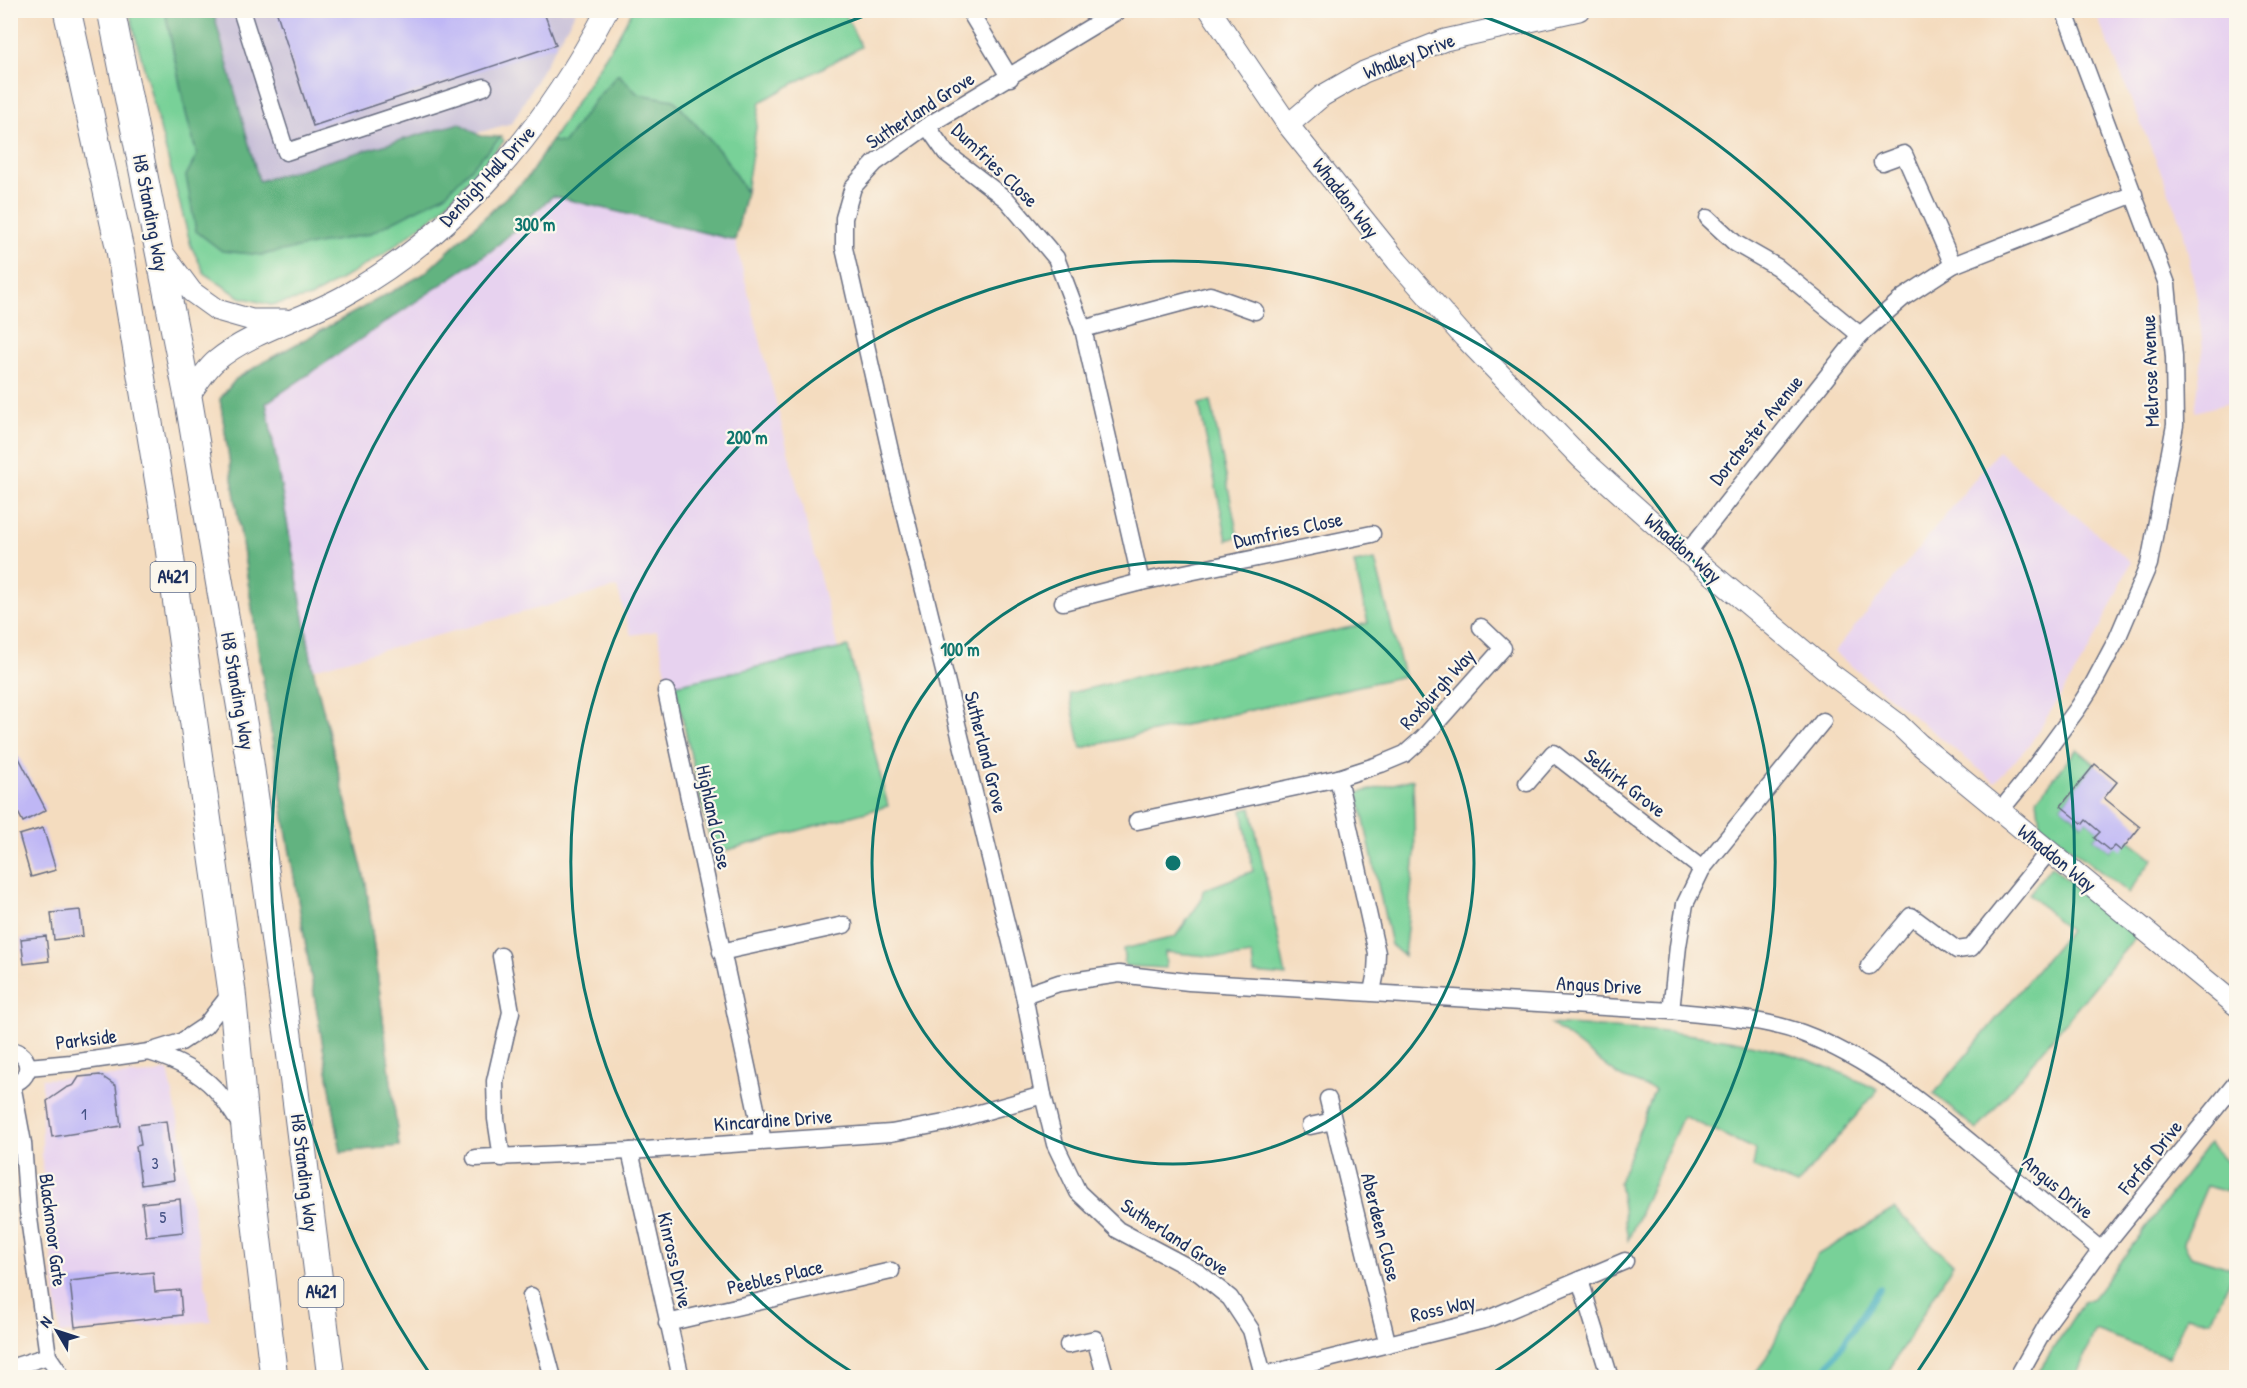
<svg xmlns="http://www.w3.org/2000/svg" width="2247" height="1388" viewBox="0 0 2247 1388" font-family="'Patrick Hand',sans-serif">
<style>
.built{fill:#e7d2ef}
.industrial{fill:#c8bfd8}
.green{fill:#78d198;stroke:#4a807b;stroke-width:1.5}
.forest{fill:#62b380;stroke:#3e716f;stroke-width:1.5}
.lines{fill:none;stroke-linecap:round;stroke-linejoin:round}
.stream{stroke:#3fadbc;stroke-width:6}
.building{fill:#bfb7f5}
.minor-casing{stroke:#676c80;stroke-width:19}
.tertiary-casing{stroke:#676c80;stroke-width:23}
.trunk-casing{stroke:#676c80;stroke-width:29}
.minor{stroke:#fff;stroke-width:16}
.tertiary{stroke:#fff;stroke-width:21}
.trunk{stroke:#fff;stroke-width:27}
.ring{fill:none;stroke:#0f766e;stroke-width:3}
.labels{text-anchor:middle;stroke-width:4.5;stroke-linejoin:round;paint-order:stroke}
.number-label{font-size:16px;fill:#445184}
.shield{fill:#fbf7ec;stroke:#5e6b89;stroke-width:1.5}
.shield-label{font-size:18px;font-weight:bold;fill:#1b2f5e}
.street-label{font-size:20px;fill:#1b2f5e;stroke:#fbf7ec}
.centre{fill:#0f766e;stroke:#fbf7ec;stroke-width:3}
.ring-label{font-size:18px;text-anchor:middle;font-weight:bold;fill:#0f766e;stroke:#fbf7ec;stroke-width:4.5;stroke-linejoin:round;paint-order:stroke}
</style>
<rect width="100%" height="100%" fill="#fbf7ec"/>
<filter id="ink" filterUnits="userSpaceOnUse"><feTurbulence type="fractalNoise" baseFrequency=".0167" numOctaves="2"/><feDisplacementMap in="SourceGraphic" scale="12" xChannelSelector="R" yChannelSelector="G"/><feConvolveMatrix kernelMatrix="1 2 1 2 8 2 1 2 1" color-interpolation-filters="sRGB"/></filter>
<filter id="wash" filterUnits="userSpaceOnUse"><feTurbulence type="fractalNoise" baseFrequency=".008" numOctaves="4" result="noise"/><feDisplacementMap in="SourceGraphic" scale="24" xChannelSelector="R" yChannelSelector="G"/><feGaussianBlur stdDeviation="1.35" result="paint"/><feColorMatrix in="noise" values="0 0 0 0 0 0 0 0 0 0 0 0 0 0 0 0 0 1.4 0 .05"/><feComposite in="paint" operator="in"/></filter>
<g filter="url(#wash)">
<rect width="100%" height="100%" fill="#f4dcbf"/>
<g class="built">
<path d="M 2095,11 L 2236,11 L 2236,401 L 2195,412 L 2203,350 L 2197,298 L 2182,224 Z"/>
<path d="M 553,195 L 735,240 L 838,649 L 669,686 L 657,631 L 631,635 L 617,587 L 313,669 L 265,402 L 492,250 Z"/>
<path d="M 1998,451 L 2131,562 L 2090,649 L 2030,744 L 1995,782 L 1834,652 Z"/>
<path d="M 168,1070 L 180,1129 L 211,1321 L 60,1334 L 42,1163 L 42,1079 L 152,1074 Z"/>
</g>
<path class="industrial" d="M 202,11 L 576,11 L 512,123 L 257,197 Z"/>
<g class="green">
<path d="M 129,11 L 165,11 L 186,113 L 197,155 L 186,176 L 261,255 L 307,245 L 484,153 L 501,137 L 504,141 L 439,212 L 384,254 L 311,297 L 271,305 L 240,297 L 205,274 L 191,246 Z"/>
<path d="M 632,11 L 844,11 L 861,47 L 760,102 L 746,192 L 735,240 L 553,196 L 492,250 L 266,403 L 313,669 L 366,884 L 399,1146 L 341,1152 L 286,829 L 220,399 L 236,379 L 264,362 L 424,274 L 529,176 L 616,40 Z"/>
<path d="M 1211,401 L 1238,537 L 1227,540 L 1199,404 Z"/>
<path d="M 1375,560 L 1404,676 L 1081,748 L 1069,693 L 1368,623 L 1354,563 Z"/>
<path d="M 848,647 L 888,806 L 713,854 L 675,685 Z"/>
<path d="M 2077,749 L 2095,764 L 2061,806 L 2082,824 L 2086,820 L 2100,832 L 2094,838 L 2110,851 L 2115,846 L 2129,840 L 2153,859 L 2128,893 L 2040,824 L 2037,799 Z"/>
<path d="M 1413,779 L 1415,854 L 1404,956 L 1391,945 L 1358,793 Z"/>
<path d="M 1251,808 L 1286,976 L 1254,973 L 1252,955 L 1229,958 L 1165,952 L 1166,968 L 1125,966 L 1123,949 L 1175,937 L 1201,901 L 1203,890 L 1253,871 L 1242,810 Z"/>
<path d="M 2051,866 L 2136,936 L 1977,1130 L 1934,1094 L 2069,931 L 2029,894 Z"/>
<path d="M 1551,1024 C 1626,1029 1706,1031 1780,1051 C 1813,1060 1847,1075 1878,1090 L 1797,1185 L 1753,1167 L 1756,1150 L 1683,1116 L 1628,1240 L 1619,1182 L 1655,1090 L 1622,1078 Z"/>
<path d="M 2209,1143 L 2234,1169 L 2226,1192 L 2207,1186 L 2183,1242 L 2191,1256 L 2235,1270 L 2210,1321 L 2187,1315 L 2169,1357 L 2095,1330 L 2076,1377 L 2035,1377 L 2083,1302 L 2093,1298 Z"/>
<path d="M 1894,1209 L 1953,1264 L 1885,1377 L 1752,1377 L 1765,1360 L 1817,1255 Z"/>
</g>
<g class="forest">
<path d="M 165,11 L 213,11 L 259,181 L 460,123 L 480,136 L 501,137 L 445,195 L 369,234 L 261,255 L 222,251 L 196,231 L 186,176 L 197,155 L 186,113 Z"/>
<path d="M 618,74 L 638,94 L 674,100 L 723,155 L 746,192 L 735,240 L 553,196 L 492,250 L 266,403 L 313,669 L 366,884 L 399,1146 L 341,1152 L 286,829 L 220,399 L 236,379 L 264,362 L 424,274 L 529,176 L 551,141 L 564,143 L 595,100 Z"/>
</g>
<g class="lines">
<path class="stream" d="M 1820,1378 L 1880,1289"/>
</g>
<g id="blocks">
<g class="building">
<path d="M 276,10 L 543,10 L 556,45 L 313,126 Z"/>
<path d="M 18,756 L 46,810 L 23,822 L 10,797 L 10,760 Z"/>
<path d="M 2095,764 L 2117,782 L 2104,798 L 2140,827 L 2121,851 L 2115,846 L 2110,851 L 2094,838 L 2100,832 L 2086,820 L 2083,824 L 2061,806 Z"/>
<path d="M 43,828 L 56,870 L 31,877 L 19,835 Z"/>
<path d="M 80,910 L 83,936 L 54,940 L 51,913 Z"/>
<path d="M 46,936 L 49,961 L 24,964 L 21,939 Z"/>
<path d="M 100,1075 L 116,1086 L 121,1126 L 52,1137 L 47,1101 L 66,1088 L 74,1085 L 79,1077 Z"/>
<path d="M 166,1121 L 174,1180 L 141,1185 L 136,1146 L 141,1145 L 138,1125 Z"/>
<path d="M 180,1199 L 183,1232 L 146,1236 L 142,1203 Z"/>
<path d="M 153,1272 L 155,1292 L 180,1290 L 182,1315 L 75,1327 L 70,1281 Z"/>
</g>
</g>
</g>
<g filter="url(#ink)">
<use href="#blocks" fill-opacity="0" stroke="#676c80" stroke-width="1.5"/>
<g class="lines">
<g class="minor-casing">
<g id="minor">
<path d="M 241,10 L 286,152 L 484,87"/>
<path d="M 969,10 L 1010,78"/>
<path d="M 1119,10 L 927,126 L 875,163 L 853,187 L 844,218 L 844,248 L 896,477 L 1024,995 L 1043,1095 L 1055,1144 L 1078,1192 L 1118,1230 L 1199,1273 L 1230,1298 L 1251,1330 L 1264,1378"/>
<path d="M 1497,10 L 1503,26"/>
<path d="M 927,126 L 946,153 L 1007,200 L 1056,258 L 1083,329 L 1141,582"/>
<path d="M 1882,162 L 1904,154 L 1953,265"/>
<path d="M 1708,218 L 1735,243 L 1777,267 L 1860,335"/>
<path d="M 1083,329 L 1210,295 L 1255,311"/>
<path d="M 1687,553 L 1860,335 L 1904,297 L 1953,265 L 2134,194"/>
<path d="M 1063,602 L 1141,582 L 1372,534"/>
<path d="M 666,691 L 763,1141"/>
<path d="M 1338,778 L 1377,953 L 1376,972 L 1372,992"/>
<path d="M 1527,783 L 1553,753 L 1702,869"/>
<path d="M 2000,811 L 2023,783 L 2078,708 L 2092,686 L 2117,639 L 2149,564 L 2175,425 L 2174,357 L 2167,284 L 2064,10"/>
<path d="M 1137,821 L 1338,778 L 1381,764 L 1405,754 L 1423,738 L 1503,648 L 1481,627"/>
<path d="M 721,952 L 844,925"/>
<path d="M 501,956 L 511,1012 L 495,1081 L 496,1119 L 502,1158"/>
<path d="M 1869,966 L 1911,916 L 1957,950 L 1971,948 L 2049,851"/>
<path d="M 1024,995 L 1059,983 L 1119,974 L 1189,982 L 1671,1011 C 1714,1016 1761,1018 1802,1033 C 1869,1058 1927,1106 1981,1151 C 2021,1184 2061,1217 2101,1250"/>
<path d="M 1671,1011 L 1678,946 L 1685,904 L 1702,869 L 1823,721"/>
<path d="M 10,1050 C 33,1053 33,1081 10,1084"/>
<path d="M 149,1052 C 172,1059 198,1071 215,1089 C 226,1100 234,1116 243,1128"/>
<path d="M 28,1067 L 71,1063 L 149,1052 L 181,1042 L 205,1026 L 232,992"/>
<path d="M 12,1084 L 23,1143 L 28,1211 L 48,1356 L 63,1378"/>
<path d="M 1328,1099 L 1387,1342"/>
<path d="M 1310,1126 L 1333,1121"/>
<path d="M 630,1151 L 681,1378"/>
<path d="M 475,1158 L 630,1151 L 891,1133 L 944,1123 L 1043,1095"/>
<path d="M 1580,1280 L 1610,1378"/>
<path d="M 531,1296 L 553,1378"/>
<path d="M 667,1323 L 891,1271"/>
<path d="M 1068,1345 L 1095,1339 L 1106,1378"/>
<path d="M 10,1368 L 48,1356"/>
<path d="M 1264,1375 L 1488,1319 L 1625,1261"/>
<path d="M 2017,1378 L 2049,1321 L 2101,1250 L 2236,1083"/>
</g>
</g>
<g class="tertiary-casing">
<g id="tertiary">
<path d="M 1210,10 L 1288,125 L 1397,261 L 1464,337 L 1582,459 L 1687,553 L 1831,674 L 1898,724 L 1919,744 L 2236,1005"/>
<path d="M 1288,125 L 1322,96 L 1364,72 L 1445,40 L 1579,10"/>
<path d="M 160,249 L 192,292 L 217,310 L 252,320 L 286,320"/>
<path d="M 188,397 C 196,386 205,370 216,361 C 250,332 306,318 346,295 C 461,230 546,126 607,10"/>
</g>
</g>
<g class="trunk-casing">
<g id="trunk">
<path d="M 67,10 L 120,250 L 164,513 L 232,992 L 247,1149 L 274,1378"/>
<path d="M 111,10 L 188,397 L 250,763 L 288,1035 L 331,1378"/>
</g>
</g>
<use href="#minor" class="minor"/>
<use href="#tertiary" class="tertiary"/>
<use href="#trunk" class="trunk"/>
</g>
</g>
<g class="ring">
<circle cx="1173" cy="863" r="301"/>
<path d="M858 1376A602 602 0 1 1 1488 1376"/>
<path d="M430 1374A902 902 0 0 1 872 13M1474 13A902 902 0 0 1 1916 1374"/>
</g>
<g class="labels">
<g class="number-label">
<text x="84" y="1120">1</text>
<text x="155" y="1169">3</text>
<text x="163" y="1223">5</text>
</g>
<g class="shield">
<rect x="150.5" y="562" width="45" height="30" rx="4.5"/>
<rect x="298.5" y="1277" width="45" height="30" rx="4.5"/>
</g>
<g class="shield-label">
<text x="173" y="583">A421</text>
<text x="321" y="1298">A421</text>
</g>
<g class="street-label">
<text transform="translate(1409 56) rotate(-21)" y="7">Whalley Drive</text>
<text transform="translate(920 110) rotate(-33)" y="7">Sutherland Grove</text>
<text transform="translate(995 165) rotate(44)" y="7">Dumfries Close</text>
<text transform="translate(487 176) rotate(-47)" y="7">Denbigh Hall Drive</text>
<text transform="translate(1346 198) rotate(52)" y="7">Whaddon Way</text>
<text transform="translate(151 213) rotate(79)" y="7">H8 Standing Way</text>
<text transform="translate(2150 371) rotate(-92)" y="7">Melrose Avenue</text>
<text transform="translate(1756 430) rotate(-51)" y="7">Dorchester Avenue</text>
<text transform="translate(1288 530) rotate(-12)" y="7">Dumfries Close</text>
<text transform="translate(1683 548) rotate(41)" y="7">Whaddon Way</text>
<text transform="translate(1437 689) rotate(-48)" y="7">Roxburgh Way</text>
<text transform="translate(238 691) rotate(80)" y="7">H8 Standing Way</text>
<text transform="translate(986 752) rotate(76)" y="7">Sutherland Grove</text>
<text transform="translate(1625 783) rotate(38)" y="7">Selkirk Grove</text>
<text transform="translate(714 817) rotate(78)" y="7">Highland Close</text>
<text transform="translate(2057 858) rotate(39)" y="7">Whaddon Way</text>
<text transform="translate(1599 985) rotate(3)" y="7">Angus Drive</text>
<text transform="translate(86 1039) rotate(-7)" y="7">Parkside</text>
<text transform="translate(773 1120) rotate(-4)" y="7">Kincardine Drive</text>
<text transform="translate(2150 1157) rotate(-51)" y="7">Forfar Drive</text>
<text transform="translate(305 1173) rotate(83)" y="7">H8 Standing Way</text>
<text transform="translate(2058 1187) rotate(40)" y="7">Angus Drive</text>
<text transform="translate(1381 1227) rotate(76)" y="7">Aberdeen Close</text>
<text transform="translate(53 1230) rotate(83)" y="7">Blackmoor Gate</text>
<text transform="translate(1175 1237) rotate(33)" y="7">Sutherland Grove</text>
<text transform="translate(675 1260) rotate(77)" y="7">Kinross Drive</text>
<text transform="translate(775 1277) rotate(-13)" y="7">Peebles Place</text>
<text transform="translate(1443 1308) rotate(-13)" y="7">Ross Way</text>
</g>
</g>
<circle cx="1173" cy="863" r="9" class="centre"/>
<g class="ring-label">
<text x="535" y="231">300 m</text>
<text x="747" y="444">200 m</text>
<text x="960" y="656">100 m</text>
</g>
<rect width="2247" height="1388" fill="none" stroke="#fbf7ec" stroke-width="36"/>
<g transform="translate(57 1331) rotate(309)" stroke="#fbf7ec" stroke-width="4.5" paint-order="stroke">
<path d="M0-4.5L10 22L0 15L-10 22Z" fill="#1b2f5e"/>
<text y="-9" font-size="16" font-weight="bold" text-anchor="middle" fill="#1b2f5e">N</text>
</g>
</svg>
